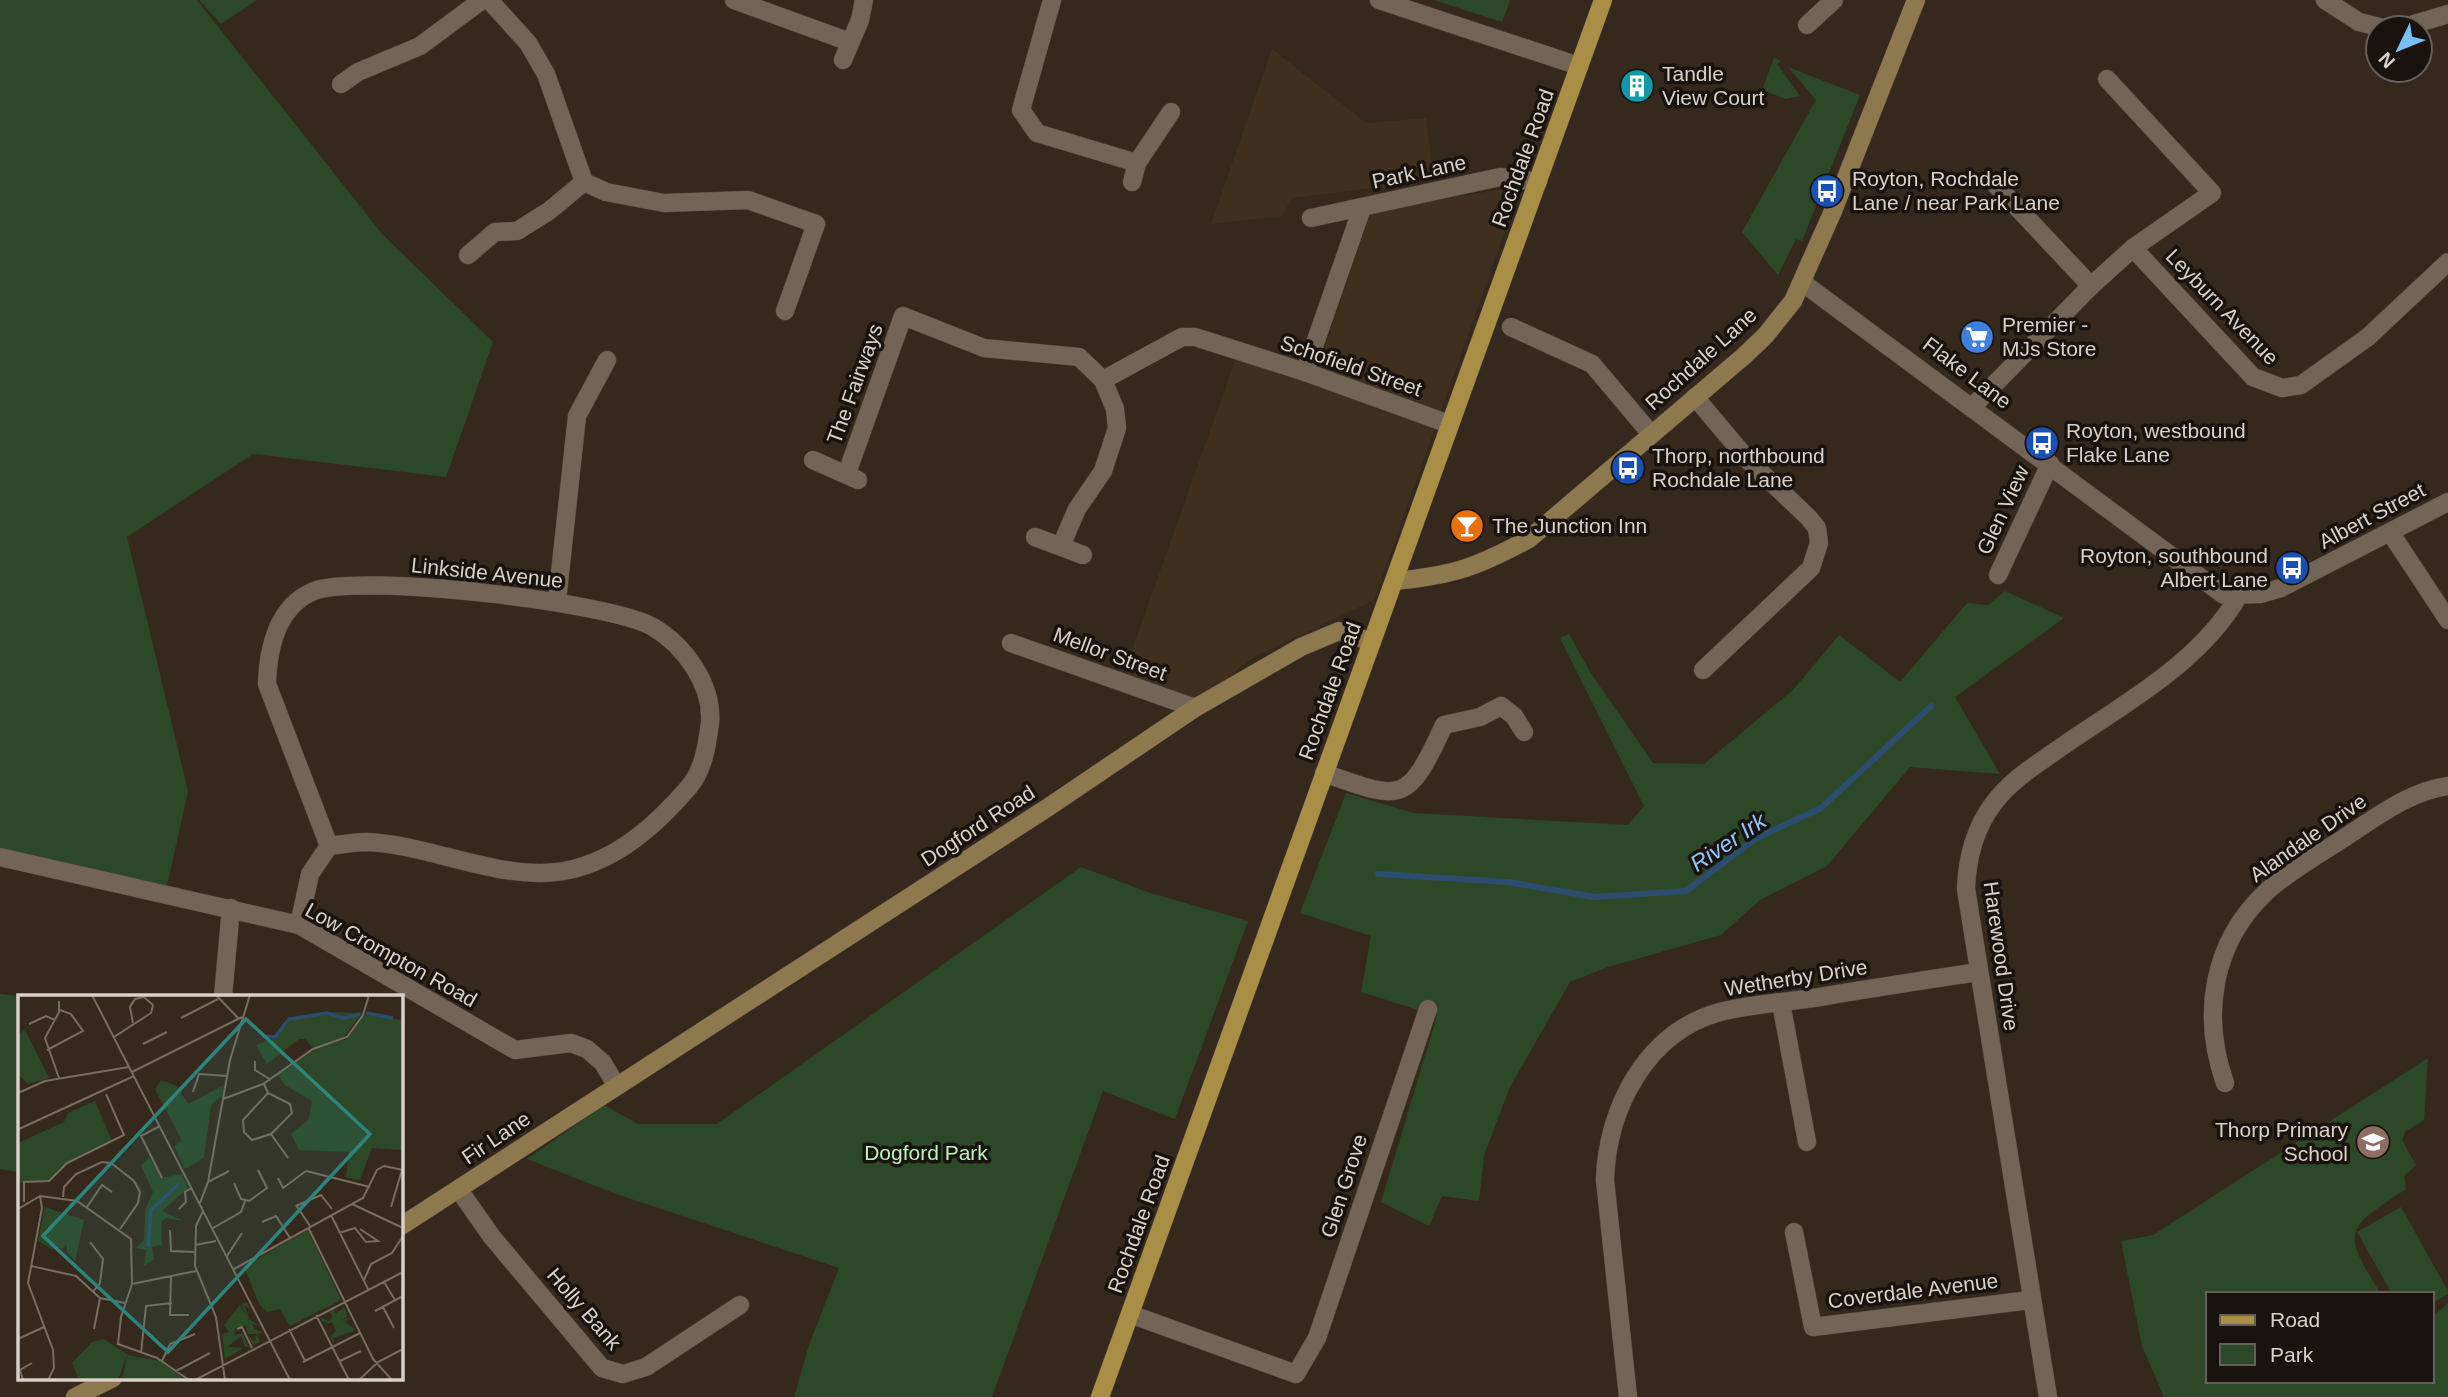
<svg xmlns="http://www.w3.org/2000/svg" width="2448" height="1397" viewBox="0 0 2448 1397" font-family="Arial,sans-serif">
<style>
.built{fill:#3f2f1f}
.green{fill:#2d4828}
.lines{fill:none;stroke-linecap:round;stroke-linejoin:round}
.stream{stroke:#2b4d6d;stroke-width:6}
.street-casing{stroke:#51473d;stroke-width:19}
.secondary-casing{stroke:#51473d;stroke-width:19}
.primary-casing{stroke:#51473d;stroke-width:19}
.street{stroke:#726457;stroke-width:18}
.secondary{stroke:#8e794f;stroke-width:18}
.primary{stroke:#a98f46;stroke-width:18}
.labels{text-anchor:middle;stroke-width:7;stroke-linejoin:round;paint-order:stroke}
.poi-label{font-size:21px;fill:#d8d0c9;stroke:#18130e;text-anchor:start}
.street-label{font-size:21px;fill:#d8d0c9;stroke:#18130e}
.park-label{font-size:21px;fill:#bcf0b4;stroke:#18130e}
.water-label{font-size:23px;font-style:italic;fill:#8ec6fc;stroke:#18130e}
.inset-river{fill:none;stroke:#2b4d6d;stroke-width:3.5}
.inset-road{fill:none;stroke:#766c62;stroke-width:2}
.view{fill:#2d847c;fill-opacity:0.15;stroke:#2d847c;stroke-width:3.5}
.inset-edge{fill:none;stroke:#d8d0c9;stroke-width:3.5}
</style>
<rect width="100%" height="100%" fill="#35291e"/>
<g class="built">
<path d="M 1272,49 L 1366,123 L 1426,118 L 1434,180 L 1292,198 L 1282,216 L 1211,224 Z"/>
<path d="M 1502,189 L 1517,197 L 1374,600 L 1254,657 L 1198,702 L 1123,675 L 1236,358 L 1313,382 L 1371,212 Z"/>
</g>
<g class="green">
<path d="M 0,0 L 197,0 L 382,234 L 493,342 L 446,477 L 253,454 L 127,537 L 188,791 L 166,890 L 0,848 Z"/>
<path d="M 199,0 L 257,0 L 221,24 Z"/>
<path d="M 1434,0 L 1510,0 L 1502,22 Z"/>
<path d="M 1774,58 L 1781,61 L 1777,64 L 1800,96 L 1786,99 L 1762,90 Z"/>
<path d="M 1788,67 L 1860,95 L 1802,241 L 1796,239 L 1778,275 L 1742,232 L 1816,100 Z"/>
<path d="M 2005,591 L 2064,618 L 1955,697 L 2000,774 L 1910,767 L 1827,866 L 1760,900 L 1721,935 L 1608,967 L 1570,982 L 1510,1087 L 1484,1155 L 1479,1201 L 1442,1196 L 1429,1226 L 1381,1202 L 1437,1016 L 1361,992 L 1371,936 L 1300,913 L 1346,793 L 1414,813 L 1628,825 L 1644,806 L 1560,638 L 1569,634 L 1590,672 L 1653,763 L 1704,764 L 1793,690 L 1839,635 L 1900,682 L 1967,603 L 1988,605 Z"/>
<path d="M 1081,867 L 1150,893 L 1248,921 L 1175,1119 L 1103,1091 L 992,1397 L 794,1397 L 809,1345 L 839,1268 L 616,1194 L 527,1159 L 604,1105 L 638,1124 L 717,1124 Z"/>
<path d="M 0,994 L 19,996 L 19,1172 L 0,1169 Z"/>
<path d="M 2428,1058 L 2424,1120 L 2405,1132 L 2402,1140 L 2416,1165 L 2404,1176 L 2406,1189 C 2345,1229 2341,1231 2381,1294 L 2208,1294 L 2208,1381 L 2432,1381 L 2432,1318 L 2448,1303 L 2448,1397 L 2164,1397 L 2142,1346 L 2121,1241 L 2153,1235 Z"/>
<path d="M 2401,1207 L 2448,1291 L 2448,1294 L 2432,1303 L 2432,1294 L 2392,1294 L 2357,1232 Z"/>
</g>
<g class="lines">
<path class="stream" d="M 1378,874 L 1508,882 L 1594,897 L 1686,891 L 1755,839 L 1821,808 L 1931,706"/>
<g class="street-casing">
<g id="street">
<path d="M 489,0 L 528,43 L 546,74 L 584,182"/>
<path d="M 734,0 L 850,42"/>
<path d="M 1052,0 L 1021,110 L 1037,133 L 1137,163"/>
<path d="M 1379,0 L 1579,66"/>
<path d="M 2325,0 L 2359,22 L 2383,28"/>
<path d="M 1807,25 L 1834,0"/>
<path d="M 2401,28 L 2448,14"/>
<path d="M 843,60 L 860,20 L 864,0"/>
<path d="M 341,84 L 358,72 L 420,46 L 482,0"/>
<path d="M 584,182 L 606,192 L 664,203 L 748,200 L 816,224 L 785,311"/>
<path d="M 1132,182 L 1137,163 L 1171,112"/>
<path d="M 1996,185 L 2091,286"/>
<path d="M 1311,218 L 1500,177 L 1538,182"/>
<path d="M 2133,248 L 2253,377 L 2282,388 L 2301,385 L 2368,337 L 2448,262"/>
<path d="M 468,255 L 495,232 L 517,231 L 549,211 L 584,182"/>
<path d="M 1803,283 L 2224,595 L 2260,594 L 2281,588 L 2448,502"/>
<path d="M 1511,327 L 1592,364 L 1651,434"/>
<path d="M 1305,372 L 1362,208"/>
<path d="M 1103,380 L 1182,337 L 1195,337 L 1305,372 L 1449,424"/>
<path d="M 1695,397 L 1748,460 L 1808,517 L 1817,528 L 1819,543 L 1811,568 L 1703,670"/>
<path d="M 1973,406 L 2091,286 L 2133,248 L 2212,193 L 2107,79"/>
<path d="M 813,460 L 858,480"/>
<path d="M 847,473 L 903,316 L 984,348 L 1079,357 L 1103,380 L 1115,409 L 1117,428 L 1103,471 L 1077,509 L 1061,546"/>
<path d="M 2390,532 L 2448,620"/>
<path d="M 1035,537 L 1083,555"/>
<path d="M 1998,575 L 2050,464"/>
<path d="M 557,601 L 577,416 L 607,360"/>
<path d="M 1011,643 L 1195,708"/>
<path d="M 1324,773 C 1403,801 1407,805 1444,725 L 1480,717 L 1501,706 L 1514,716 L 1524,732"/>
<path d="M 0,857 L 299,925 L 515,1050 L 571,1043 L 587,1049 L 603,1063 L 616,1085"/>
<path d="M 299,925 L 310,874 L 329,846 L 267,684 C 268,649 277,606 314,591 C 358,573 611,602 653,627 C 685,646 713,685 710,723 C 707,745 704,769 689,787 C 657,824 619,859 569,870 C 504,884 431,844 366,842 C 354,842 341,845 329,846"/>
<path d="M 223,996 L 231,908"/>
<path d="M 1781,1003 L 1807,1142"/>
<path d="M 2225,1083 C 2201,1015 2212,943 2266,892 C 2289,871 2318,855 2344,838 C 2378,816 2408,792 2448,786"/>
<path d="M 459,1190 L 492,1237 L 602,1368 L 623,1374 L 646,1367 L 740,1305"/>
<path d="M 1794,1232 L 1813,1327 L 2030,1300"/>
<path d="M 1130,1314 L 1296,1374 L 1317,1338 L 1428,1009"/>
<path d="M 1628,1397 L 1605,1180 C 1607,1109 1646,1032 1720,1012 C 1752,1004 1788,1002 1820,997 C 1873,988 1926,980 1978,972"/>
<path d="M 2048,1397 L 1966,889 C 1967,858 1974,830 1993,804 C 2010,781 2034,766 2057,750 C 2121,705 2198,665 2238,597"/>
</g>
</g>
<g class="secondary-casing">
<g id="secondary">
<path d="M 1395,581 C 1455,575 1477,567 1529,539 L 1744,356 L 1765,336 L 1793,301 L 1833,211 L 1916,0"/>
<path d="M 401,1226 L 1047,808 L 1195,708 L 1301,647 L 1339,631 L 1372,642"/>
<path d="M 75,1397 L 113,1378"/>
</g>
</g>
<g class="primary-casing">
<path id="primary" d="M 1100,1397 L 1603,0"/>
</g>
<use href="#street" class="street"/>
<use href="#secondary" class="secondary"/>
<use href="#primary" class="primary"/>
</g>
<defs>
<g id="building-disc" transform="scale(1.75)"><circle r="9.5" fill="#0f9aa8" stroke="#18130e"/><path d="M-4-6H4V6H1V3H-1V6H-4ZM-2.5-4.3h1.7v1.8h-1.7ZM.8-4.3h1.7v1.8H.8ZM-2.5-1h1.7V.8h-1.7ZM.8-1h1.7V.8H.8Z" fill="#fff"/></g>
<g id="bus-disc" transform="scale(1.75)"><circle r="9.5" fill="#1a4fb4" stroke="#18130e"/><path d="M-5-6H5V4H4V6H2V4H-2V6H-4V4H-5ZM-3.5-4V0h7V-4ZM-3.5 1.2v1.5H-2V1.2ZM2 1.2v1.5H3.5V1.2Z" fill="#fff"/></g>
<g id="supermarket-disc" transform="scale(1.75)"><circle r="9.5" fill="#3f7fe0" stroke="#18130e"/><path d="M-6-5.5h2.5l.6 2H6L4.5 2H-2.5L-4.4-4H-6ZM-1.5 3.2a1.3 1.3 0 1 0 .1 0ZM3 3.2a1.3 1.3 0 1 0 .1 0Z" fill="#fff"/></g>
<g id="bar-disc" transform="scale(1.75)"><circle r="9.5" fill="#e8710a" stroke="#18130e"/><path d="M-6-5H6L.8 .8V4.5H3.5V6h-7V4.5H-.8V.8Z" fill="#fff"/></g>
<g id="school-disc" transform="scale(1.75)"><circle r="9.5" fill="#8d6e63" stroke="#18130e"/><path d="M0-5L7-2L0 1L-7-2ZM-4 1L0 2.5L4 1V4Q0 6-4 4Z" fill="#fff"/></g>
</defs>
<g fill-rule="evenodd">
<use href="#building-disc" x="1637" y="86"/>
<use href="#bus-disc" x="1827" y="191"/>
<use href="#supermarket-disc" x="1977" y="337"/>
<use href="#bus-disc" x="2042" y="443"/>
<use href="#bus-disc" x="1628" y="468"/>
<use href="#bar-disc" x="1467" y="526"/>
<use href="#bus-disc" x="2292" y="568"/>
<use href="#school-disc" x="2373" y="1142"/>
</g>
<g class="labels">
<g class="poi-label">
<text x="1662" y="81">Tandle<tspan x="1662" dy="24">View Court</tspan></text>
<text x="1852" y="186">Royton, Rochdale<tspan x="1852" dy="24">Lane / near Park Lane</tspan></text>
<text x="2002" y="332">Premier -<tspan x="2002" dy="24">MJs Store</tspan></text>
<text x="2066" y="438">Royton, westbound<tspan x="2066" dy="24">Flake Lane</tspan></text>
<text x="1652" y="463">Thorp, northbound<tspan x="1652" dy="24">Rochdale Lane</tspan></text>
<text x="1492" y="533">The Junction Inn</text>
<text x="2268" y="563" text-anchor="end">Royton, southbound<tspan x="2268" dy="24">Albert Lane</tspan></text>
<text x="2348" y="1137" text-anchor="end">Thorp Primary<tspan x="2348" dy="24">School</tspan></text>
</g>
<g class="street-label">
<text transform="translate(1523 158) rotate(-70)" y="7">Rochdale Road</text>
<text transform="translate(1419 172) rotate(-12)" y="7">Park Lane</text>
<text transform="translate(2222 307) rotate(46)" y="7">Leyburn Avenue</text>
<text transform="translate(1701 359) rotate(-42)" y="7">Rochdale Lane</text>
<text transform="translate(1351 366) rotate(19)" y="7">Schofield Street</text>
<text transform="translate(1967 373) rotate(37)" y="7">Flake Lane</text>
<text transform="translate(855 384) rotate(-70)" y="7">The Fairways</text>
<text transform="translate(2003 510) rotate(-65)" y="7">Glen View</text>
<text transform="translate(2372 516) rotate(-28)" y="7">Albert Street</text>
<text transform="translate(487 573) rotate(6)" y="7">Linkside Avenue</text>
<text transform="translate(1110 654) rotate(20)" y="7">Mellor Street</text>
<text transform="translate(1330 691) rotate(-70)" y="7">Rochdale Road</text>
<text transform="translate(978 826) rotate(-33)" y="7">Dogford Road</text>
<text transform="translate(2308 838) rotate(-35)" y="7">Alandale Drive</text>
<text transform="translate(391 955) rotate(29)" y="7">Low Crompton Road</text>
<text transform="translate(2001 956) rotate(82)" y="7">Harewood Drive</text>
<text transform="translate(1796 978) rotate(-9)" y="7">Wetherby Drive</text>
<text transform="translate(496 1138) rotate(-34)" y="7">Fir Lane</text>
<text transform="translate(1344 1186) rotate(-72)" y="7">Glen Grove</text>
<text transform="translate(1139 1224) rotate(-70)" y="7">Rochdale Road</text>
<text transform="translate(1913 1291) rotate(-7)" y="7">Coverdale Avenue</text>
<text transform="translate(584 1309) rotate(49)" y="7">Holly Bank</text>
</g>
<g class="park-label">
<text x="926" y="1160">Dogford Park</text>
</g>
<g class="water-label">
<text transform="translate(1728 842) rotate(-34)" y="8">River Irk</text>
</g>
</g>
<g transform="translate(18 995)">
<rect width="385" height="385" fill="#35291e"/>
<path d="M 310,17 L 344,18 L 325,43 L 295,53 L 287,44 L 281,44 L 249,69 L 238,50 L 255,43 L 269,24 ZM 346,20 L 385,25 L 385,155 L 354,153 L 342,185 L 328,182 L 331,157 L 281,155 L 273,139 L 291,124 L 294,106 L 267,90 L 260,80 L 299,53 L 329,44 ZM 7,35 L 31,83 L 10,89 L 0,79 L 0,40 ZM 143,85 L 159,91 L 170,109 L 206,90 L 204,101 L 193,110 L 186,163 L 167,174 L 156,151 L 164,146 L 137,94 ZM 77,106 L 94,146 L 49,168 L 30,186 L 0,188 L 0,148 L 46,127 L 50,118 ZM 131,162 L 143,183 L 164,179 L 170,193 L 144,216 L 166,226 L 148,223 L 143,227 L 144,250 L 134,252 L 136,264 L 126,271 L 128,255 L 118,253 L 126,245 L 127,215 L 135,197 L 123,171 ZM 27,212 L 66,225 L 57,267 L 49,257 L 48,248 L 46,253 L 34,254 L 20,246 ZM 290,235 L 323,305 L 272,331 L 262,314 L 249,317 L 241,309 L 226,271 ZM 229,307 L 232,314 L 226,310 L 232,325 L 242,331 L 234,329 L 236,334 L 245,337 L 239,340 L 242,347 L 235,350 L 230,340 L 237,347 L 238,339 L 230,339 L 228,330 L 218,333 L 216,340 L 224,338 L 231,352 L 227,352 L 223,341 L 209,352 L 226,353 L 207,364 L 204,339 L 211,337 L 206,330 L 222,310 L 231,326 L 223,309 ZM 326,312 L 329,318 L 326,320 L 330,320 L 327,323 L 331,323 L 328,326 L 322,323 L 338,335 L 315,343 L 316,349 L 312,342 L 318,336 L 314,327 L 306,330 L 309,327 L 305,327 L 302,322 L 311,326 L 315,321 L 311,317 L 316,314 L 317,319 ZM 86,344 L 110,360 L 142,366 L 165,383 L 101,385 L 105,380 L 109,360 L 100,385 L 61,385 L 54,368 L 74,347 Z" fill="#2d4828"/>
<path class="inset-river" d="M 348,18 L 375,23M 248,41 L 257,42 L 271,24 L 309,18 L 326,23 L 342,19M 130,252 L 133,215 L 161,189"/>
<path class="inset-road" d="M 74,0 L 272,385M 198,0 L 220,23M 41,6 L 41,17 L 27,43 L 41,83M 163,23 L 200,4M 11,29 L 28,21 L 37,25M 96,42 L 133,18 L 135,10 L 126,2 L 117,4 L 112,12 L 115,28M 125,49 L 149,37M 29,55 L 65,36 L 53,19 L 42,15M 237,66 L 237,75 L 253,85M 114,77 L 224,22M 246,89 L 250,98 L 272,109 L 274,118 L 253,139 L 234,145 L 226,137 L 225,125 L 250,98M 175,97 L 181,79 L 209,81M 0,98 L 27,86 L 111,72M 205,104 L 245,89 L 295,54 L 329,42 L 345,20 L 351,0M 142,131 L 123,141 L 144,183M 1,134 L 116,81M 253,139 L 270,163M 288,176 L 352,192M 260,183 L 265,193 L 288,176M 190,187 L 211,176M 216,188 L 223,204 L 231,206 L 249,193 L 240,175M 22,201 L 24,213 L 10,288 L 35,355 L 36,373 L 30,385M 45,202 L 46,192 L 58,179 L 84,167 L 93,168 L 116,186 L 122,197 L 120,208 L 102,234M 6,207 L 6,187 L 31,186 L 49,168 L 106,140 L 88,99M 182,208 L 190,187 L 212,65 L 232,0M 334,209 L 385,233M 278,210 L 292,231M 278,211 L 303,200 L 314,214M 69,212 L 84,190 L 94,197M 373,212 L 384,175M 0,214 L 22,201 L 59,206 L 113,244 L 114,289M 161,214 L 168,207 L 167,197 L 173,193M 185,216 L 178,231 L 177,271 L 198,322 L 207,385M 313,220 L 350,294M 244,227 L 258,221 L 272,243M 290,232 L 355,364 L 374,385M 195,233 L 223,217 L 227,206M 152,235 L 153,256 L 176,257M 321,238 L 337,233 L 348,247 L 360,246 L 342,234M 72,247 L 85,264 L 82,288 L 75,297M 177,250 L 198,246M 209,261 L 224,238M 13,271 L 58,281 L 82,303 L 107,308M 216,274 L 345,203 L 359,175 L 366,171 L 385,175M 153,281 L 152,320 L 171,320M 346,285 L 353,269 L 374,258 L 385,241M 366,287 L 377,305M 114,289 L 103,322 L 100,349 L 139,363 L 171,385M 114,289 L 178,276M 365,312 L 376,333M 357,316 L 385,301M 298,320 L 331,385M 76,334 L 82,303M 219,334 L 224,332 L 234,353M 271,334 L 287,366M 0,344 L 26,332M 123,358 L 128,311 L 154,308M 144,366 L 152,349 L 177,339M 322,366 L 343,356M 285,367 L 342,338M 158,376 L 192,358M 5,385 L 2,375 L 14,368M 177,385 L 385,277M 341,385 L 360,367 L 385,354"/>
<path class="view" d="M 228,24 L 352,139 L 150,357 L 25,241 Z"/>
<rect width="385" height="385" class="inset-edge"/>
</g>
<rect x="2206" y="1292" width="228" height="91" fill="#18130e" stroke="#655f59" stroke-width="2"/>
<rect x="2220" y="1315" width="35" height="10" fill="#a98f46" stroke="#655f59" stroke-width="2"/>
<text x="2270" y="1327" font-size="21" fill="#d8d0c9">Road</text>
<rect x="2220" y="1344" width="35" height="21" fill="#2d4828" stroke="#655f59" stroke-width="2"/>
<text x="2270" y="1362" font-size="21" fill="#d8d0c9">Park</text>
<g transform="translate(2399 49) rotate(227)"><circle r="33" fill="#18130e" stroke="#655f59" stroke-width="2"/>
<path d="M0-5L12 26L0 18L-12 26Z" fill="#76c0f7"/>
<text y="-10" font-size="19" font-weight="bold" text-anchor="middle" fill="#d8d0c9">N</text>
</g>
</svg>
